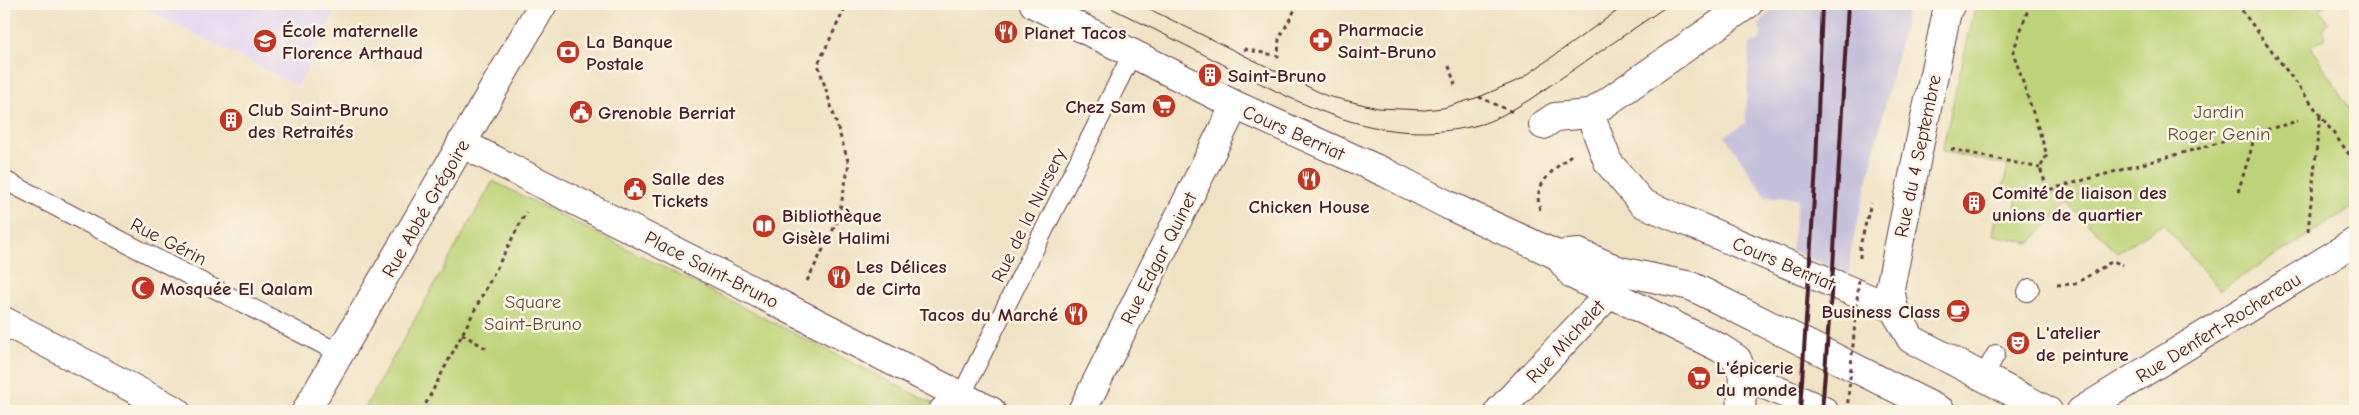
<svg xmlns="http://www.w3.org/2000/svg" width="2359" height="415" viewBox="0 0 2359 415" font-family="'Comic Neue',sans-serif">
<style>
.built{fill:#e1d4f4}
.industrial{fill:#c5c0db}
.park{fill:#bdd377;stroke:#847951}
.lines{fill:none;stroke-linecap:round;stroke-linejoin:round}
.service-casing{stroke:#633c42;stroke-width:20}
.pedestrian-casing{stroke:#633c42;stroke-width:30}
.minor-casing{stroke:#633c42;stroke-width:30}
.tertiary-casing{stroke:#633c42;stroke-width:30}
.path{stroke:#633c42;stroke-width:3;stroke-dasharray:4 4;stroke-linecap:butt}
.service{stroke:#fff;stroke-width:18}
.pedestrian{stroke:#fff;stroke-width:28}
.minor{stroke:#fff;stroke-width:28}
.tertiary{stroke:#fff;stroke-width:28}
.tram{stroke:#4a1f2b;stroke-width:1}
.rail{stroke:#4a1f2b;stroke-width:4}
.path-bridge{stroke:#633c42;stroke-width:3;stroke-dasharray:4 4;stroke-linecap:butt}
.labels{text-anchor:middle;stroke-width:5;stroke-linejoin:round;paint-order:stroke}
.poi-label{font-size:19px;font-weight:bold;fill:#4a1f2b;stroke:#fcf5e5;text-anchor:start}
.park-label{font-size:19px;fill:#674c3e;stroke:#fcf5e5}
.street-label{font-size:19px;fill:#4a1f2b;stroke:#fcf5e5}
</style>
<rect width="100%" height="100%" fill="#fcf5e5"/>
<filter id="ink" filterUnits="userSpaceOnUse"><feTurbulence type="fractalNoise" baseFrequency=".02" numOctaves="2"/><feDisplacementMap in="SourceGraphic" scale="10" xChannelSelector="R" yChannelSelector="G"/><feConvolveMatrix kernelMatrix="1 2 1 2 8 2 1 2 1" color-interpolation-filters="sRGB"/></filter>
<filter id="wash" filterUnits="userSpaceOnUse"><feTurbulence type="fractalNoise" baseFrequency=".0096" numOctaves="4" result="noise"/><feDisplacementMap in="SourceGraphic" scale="20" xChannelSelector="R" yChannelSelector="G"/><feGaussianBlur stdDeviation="1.12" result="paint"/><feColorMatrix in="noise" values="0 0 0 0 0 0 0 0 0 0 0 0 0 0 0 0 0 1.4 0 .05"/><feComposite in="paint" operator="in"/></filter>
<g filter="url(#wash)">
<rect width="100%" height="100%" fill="#f0e2c3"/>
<path class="built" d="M 136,4 L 339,4 L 298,86 Z"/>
<path class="industrial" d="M 1772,4 L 1909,4 L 1850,254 L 1849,275 L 1791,250 L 1798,198 L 1766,197 L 1725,136 L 1745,123 L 1750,44 L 1759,40 L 1762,34 L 1759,25 L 1772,9 Z"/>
<g class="park">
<path d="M 1976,4 L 2328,4 L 2320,9 L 2329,23 L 2322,28 L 2326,38 L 2311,47 L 2355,118 L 2355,206 L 2220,290 L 2163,224 L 2118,252 L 2067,204 L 2030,243 L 1993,235 L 1997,213 L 2014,216 L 2018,192 L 2003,188 L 2008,166 L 1942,151 Z"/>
<path d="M 493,181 L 944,409 L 943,411 L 363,411 Z"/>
</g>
</g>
<g filter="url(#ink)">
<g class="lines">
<g class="service-casing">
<g id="service">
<path d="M 4,180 L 341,354"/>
<path d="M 2027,292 L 2030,288"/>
<path d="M 1983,377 L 1996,354"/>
<path d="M 961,396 L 1132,54"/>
</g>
</g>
<g class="pedestrian-casing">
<g id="pedestrian">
<path d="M 1590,114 L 1608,162 L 1642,203 L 1894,309"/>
<path d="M 1543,125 L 1555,117 L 1590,114 L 1748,4"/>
<path d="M 1743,375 L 1824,411"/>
<path d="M 943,411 L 961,396"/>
</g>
</g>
<g class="minor-casing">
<g id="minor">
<path d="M 1951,4 L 1947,11 L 1890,288 L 1894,309 L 1911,339 L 2048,411"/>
<path d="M 461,143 L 991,411"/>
<path d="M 1557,255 L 1573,275 L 1720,348 L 1737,359 L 1743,375 L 1741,411"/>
<path d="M 4,321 L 176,411"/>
<path d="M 306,411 L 543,4"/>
<path d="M 1082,411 L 1235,105"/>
<path d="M 1499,411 L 1610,293"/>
<path d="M 2081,411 L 2355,242"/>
</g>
</g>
<g class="tertiary-casing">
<path id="tertiary" d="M 1034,4 L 1235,105 L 1386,173 L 1448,205 L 1557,255 L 1579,253 L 1620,271 L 1691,286 L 1941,411"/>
</g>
<g class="path">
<path d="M 2030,4 L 2013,52 L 2047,155 L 2040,168 L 2048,190 L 2298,121"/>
<path d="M 2237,4 L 2355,162"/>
<path d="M 1244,49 L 1278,56 L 1279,39 L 1298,4"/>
<path d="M 1449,66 L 1455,85"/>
<path d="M 1479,97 L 1515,113"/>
<path d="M 1951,149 L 2040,168"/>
<path d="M 2238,192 L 2252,147 L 2254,133"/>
<path d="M 1540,210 C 1532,183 1553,171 1571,155"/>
<path d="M 2308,231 L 2320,115"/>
<path d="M 1860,258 L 1860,246 L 1871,203"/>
<path d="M 807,281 L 838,220 L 849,164 L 818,64 L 847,4"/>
<path d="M 2057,285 L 2075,284 L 2113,261 L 2123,265"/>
<path d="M 462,334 L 489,350"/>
<path d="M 422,411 L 526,212"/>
</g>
<use href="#service" class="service"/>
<use href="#pedestrian" class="pedestrian"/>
<use href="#minor" class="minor"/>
<use href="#tertiary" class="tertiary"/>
<g class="tram">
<path d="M 1103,4 C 1146,25 1189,47 1232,69 C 1311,109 1381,147 1474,126 C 1493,122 1512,110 1529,100 L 1670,4"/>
<path d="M 1139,4 L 1327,96 L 1378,108 L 1424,110 L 1443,108 L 1479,97 L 1521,79 L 1627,4"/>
</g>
<g class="rail">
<path d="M 1800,411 L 1816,167 L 1822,4"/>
<path d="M 1822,411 L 1833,268 L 1848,4"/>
</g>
<path class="path-bridge" d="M 1847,411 L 1859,278"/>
</g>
</g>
<defs>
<g id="restaurant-disc" transform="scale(1.25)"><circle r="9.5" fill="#c8321e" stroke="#fcf5e5"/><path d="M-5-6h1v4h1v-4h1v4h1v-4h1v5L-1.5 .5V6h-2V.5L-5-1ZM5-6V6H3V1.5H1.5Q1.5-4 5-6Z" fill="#fff"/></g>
<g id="pharmacy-disc" transform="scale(1.25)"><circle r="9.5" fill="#c8321e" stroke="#fcf5e5"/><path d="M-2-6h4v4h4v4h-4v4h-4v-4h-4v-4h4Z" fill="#fff"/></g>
<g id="school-disc" transform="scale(1.25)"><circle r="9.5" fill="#c8321e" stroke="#fcf5e5"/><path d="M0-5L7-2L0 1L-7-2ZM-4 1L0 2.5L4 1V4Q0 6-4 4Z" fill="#fff"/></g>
<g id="bank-disc" transform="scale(1.25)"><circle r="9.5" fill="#c8321e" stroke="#fcf5e5"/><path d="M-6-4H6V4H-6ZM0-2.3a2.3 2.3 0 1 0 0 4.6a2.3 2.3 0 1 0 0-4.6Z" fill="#fff"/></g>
<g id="building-disc" transform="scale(1.25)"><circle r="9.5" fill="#c8321e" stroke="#fcf5e5"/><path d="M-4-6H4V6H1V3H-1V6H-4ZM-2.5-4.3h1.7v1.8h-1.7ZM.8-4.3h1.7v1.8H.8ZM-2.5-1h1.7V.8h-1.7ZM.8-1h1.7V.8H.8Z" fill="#fff"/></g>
<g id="supermarket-disc" transform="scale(1.25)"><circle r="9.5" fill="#c8321e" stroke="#fcf5e5"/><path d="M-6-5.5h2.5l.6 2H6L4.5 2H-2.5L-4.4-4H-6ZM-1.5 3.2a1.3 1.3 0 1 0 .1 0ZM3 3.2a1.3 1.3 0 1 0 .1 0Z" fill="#fff"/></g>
<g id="civic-disc" transform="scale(1.25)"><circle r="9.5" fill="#c8321e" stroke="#fcf5e5"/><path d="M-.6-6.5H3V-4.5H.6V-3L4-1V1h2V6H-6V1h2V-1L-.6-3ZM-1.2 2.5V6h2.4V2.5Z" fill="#fff"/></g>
<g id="library-disc" transform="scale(1.25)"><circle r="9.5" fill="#c8321e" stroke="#fcf5e5"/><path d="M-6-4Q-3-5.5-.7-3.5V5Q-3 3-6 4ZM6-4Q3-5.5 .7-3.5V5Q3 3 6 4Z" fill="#fff"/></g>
<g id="mosque-disc" transform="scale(1.25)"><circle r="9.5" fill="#c8321e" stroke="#fcf5e5"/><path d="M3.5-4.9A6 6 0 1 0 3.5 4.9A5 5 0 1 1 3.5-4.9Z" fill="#fff"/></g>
<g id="cafe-disc" transform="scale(1.25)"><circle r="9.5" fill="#c8321e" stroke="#fcf5e5"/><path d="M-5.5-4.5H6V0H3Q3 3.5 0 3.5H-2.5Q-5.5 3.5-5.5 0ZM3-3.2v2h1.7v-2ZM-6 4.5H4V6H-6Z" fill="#fff"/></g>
<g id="theatre-disc" transform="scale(1.25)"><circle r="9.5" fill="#c8321e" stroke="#fcf5e5"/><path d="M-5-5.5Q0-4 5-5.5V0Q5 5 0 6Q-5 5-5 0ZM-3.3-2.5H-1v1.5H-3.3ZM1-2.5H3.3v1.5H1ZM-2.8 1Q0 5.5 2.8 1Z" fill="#fff"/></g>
</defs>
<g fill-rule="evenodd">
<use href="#restaurant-disc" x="1006" y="32"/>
<use href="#pharmacy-disc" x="1321" y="40"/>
<use href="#school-disc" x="265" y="41"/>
<use href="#bank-disc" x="568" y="52"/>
<use href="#building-disc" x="1210" y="75"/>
<use href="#supermarket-disc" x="1164" y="106"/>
<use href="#civic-disc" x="581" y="112"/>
<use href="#building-disc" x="231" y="120"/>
<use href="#restaurant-disc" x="1309" y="179"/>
<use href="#civic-disc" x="635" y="189"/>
<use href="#building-disc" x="1974" y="203"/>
<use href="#library-disc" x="764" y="226"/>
<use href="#restaurant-disc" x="839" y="277"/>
<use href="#mosque-disc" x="143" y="288"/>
<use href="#cafe-disc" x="1958" y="311"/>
<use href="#restaurant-disc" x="1076" y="314"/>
<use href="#theatre-disc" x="2018" y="343"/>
<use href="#supermarket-disc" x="1699" y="378"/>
</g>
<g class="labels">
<g class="poi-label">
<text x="1338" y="36">Pharmacie<tspan x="1338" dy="22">Saint-Bruno</tspan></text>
<text x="282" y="37">École maternelle<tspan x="282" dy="22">Florence Arthaud</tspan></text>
<text x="1024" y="39">Planet Tacos</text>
<text x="586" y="48">La Banque<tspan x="586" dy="22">Postale</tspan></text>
<text x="1228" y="82">Saint-Bruno</text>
<text x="1146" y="113" text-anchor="end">Chez Sam</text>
<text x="248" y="116">Club Saint-Bruno<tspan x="248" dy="22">des Retraités</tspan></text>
<text x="598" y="119">Grenoble Berriat</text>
<text x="652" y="185">Salle des<tspan x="652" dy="22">Tickets</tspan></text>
<text x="1992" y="199">Comité de liaison des<tspan x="1992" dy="22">unions de quartier</tspan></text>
<text x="1309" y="213" text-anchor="middle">Chicken House</text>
<text x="782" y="222">Bibliothèque<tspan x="782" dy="22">Gisèle Halimi</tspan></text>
<text x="856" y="273">Les Délices<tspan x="856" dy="22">de Cirta</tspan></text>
<text x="160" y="295">Mosquée El Qalam</text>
<text x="1940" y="318" text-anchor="end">Business Class</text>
<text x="1058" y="321" text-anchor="end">Tacos du Marché</text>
<text x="2036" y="339">L'atelier<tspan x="2036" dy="22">de peinture</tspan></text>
<text x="1716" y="374">L'épicerie<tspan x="1716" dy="22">du monde</tspan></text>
</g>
<g class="park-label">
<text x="2219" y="118">Jardin<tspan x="2219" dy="22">Roger Genin</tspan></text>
<text x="533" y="308">Square<tspan x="533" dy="22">Saint-Bruno</tspan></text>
</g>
<g class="street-label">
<text transform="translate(1294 132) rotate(24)" y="7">Cours Berriat</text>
<text transform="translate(1917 156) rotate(-78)" y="7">Rue du 4 Septembre</text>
<text transform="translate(425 208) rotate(-60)" y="7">Rue Abbé Grégoire</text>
<text transform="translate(1028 215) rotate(-64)" y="7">Rue de la Nursery</text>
<text transform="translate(169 241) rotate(27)" y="7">Rue Gérin</text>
<text transform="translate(1158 258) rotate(-63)" y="7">Rue Edgar Quinet</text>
<text transform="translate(1784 263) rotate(23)" y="7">Cours Berriat</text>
<text transform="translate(712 269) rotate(27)" y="7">Place Saint-Bruno</text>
<text transform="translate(2218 327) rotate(-32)" y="7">Rue Denfert-Rochereau</text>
<text transform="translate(1565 341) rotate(-47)" y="7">Rue Michelet</text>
</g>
</g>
<rect width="2359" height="415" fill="none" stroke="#fcf5e5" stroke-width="20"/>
</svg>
